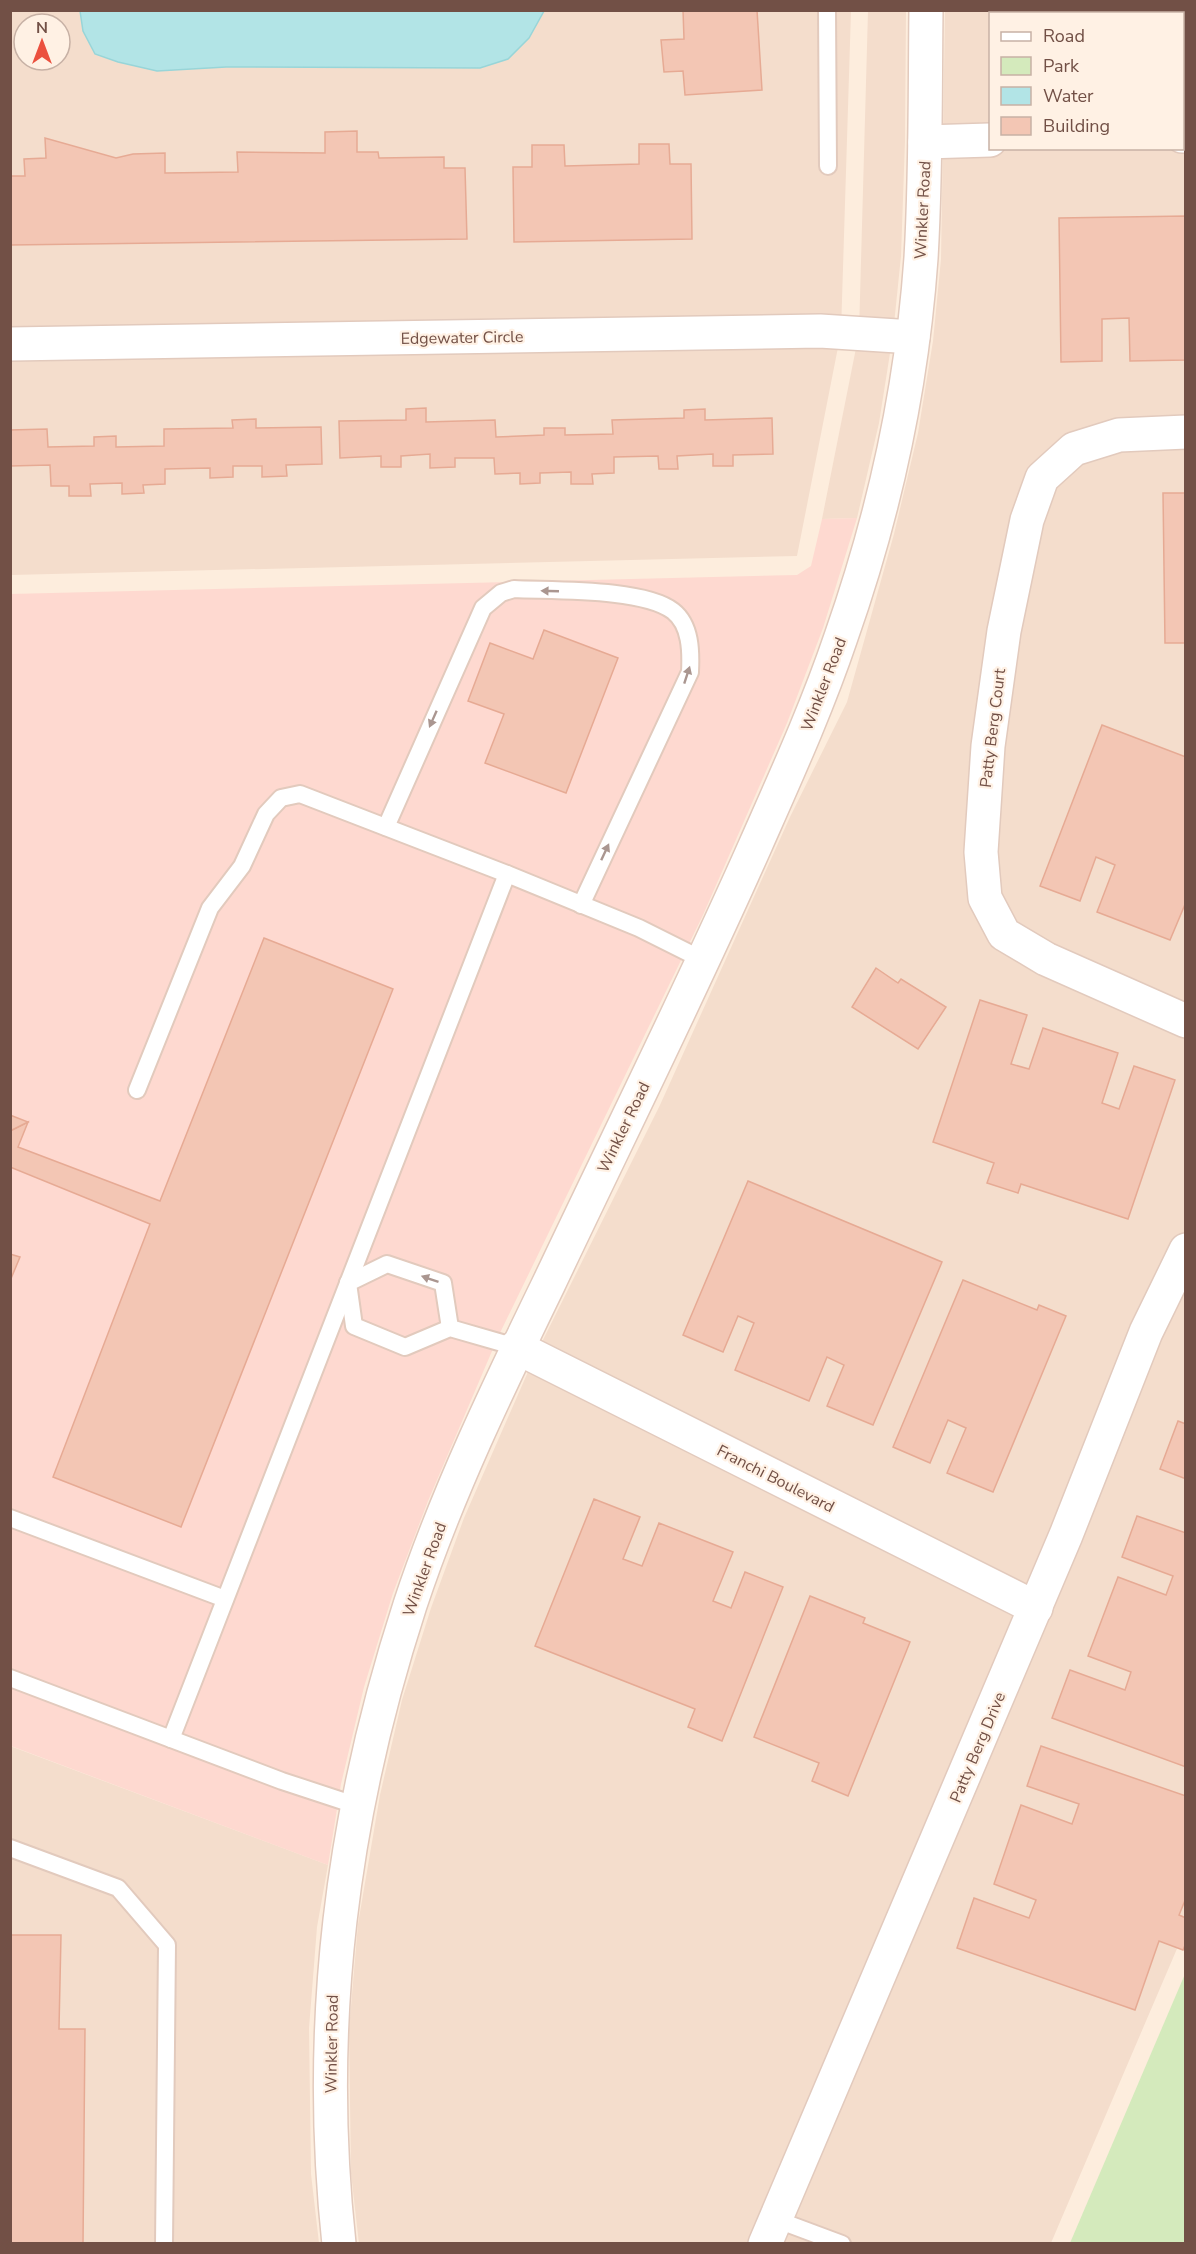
<svg xmlns="http://www.w3.org/2000/svg" width="1196" height="2254" viewBox="0 0 1196 2254" font-family="'Nunito Sans',sans-serif">
<style>
.residential{fill:#f4ddcc;fill-rule:evenodd}
.commercial{fill:#fed9d0}
.green{fill:#d4eabc}
.water{fill:#b2e4e6;stroke:#98d5d8;stroke-width:1.5}
.building{fill:#f3c6b4;stroke:#e6aa94;stroke-width:1.5}
.lines{fill:none;stroke-linecap:round;stroke-linejoin:round}
.service-casing{stroke:#e2cabd;stroke-width:20}
.minor-casing{stroke:#e2cabd;stroke-width:36}
.tertiary-casing{stroke:#e2cabd;stroke-width:36}
.service{stroke:#fff;stroke-width:16}
.minor{stroke:#fff;stroke-width:33}
.tertiary{stroke:#fff;stroke-width:33}
.oneway{fill:#aa9690}
.labels{text-anchor:middle;stroke-width:4.5;stroke-linejoin:round;paint-order:stroke}
.street-label{font-size:16px;fill:#725046;stroke:#fff1e4}
</style>
<rect width="100%" height="100%" fill="#fdeddd"/>
<g class="residential">
<path d="M 10,11 L 851,11 L 841,332 L 797,556 L 11,575 ZM 24,24 L 60,24 L 60,60 L 24,60 Z"/>
<path d="M 868,11 L 906,11 L 905,141 L 901,256 L 893,334 L 879,423 L 857,518 L 822,519 L 859,333 Z"/>
<path d="M 945,11 L 1185,11 L 1185,1930 L 1051,2243 L 359,2244 L 351,2173 L 349,2030 L 358,1924 L 380,1795 L 402,1700 L 431,1608 L 464,1518 L 534,1358 L 660,1105 L 790,817 L 847,702 L 894,534 L 918,433 L 933,341 L 941,259 ZM 990,14 L 1182,14 L 1182,148 L 990,148 Z"/>
<path d="M 10,1746 L 328,1865 L 317,1927 L 309,2028 L 311,2174 L 319,2243 L 11,2243 Z"/>
</g>
<path class="commercial" d="M 857,518 L 823,628 L 787,723 L 703,915 L 498,1337 L 428,1501 L 393,1593 L 364,1687 L 341,1784 L 328,1865 L 11,1746 L 10,594 L 797,575 L 811,566 L 822,519 Z"/>
<path class="green" d="M 1185,1974 L 1185,2243 L 1070,2243 Z"/>
<path class="water" d="M 80,11 L 80,10 L 544,11 L 529,38 L 508,59 L 480,68 L 226,67 L 157,71 L 118,62 L 95,54 L 83,31 Z"/>
<g class="building">
<path d="M 683,10 L 757,10 L 762,90 L 685,95 L 683,71 L 664,72 L 661,40 L 684,39 Z"/>
<path d="M 357,131 L 357,152 L 378,152 L 379,158 L 444,157 L 444,168 L 465,168 L 467,239 L 10,245 L 10,176 L 25,176 L 24,159 L 46,158 L 45,138 L 116,158 L 133,154 L 165,153 L 165,173 L 238,172 L 237,152 L 325,153 L 325,132 Z"/>
<path d="M 639,144 L 669,144 L 670,164 L 691,164 L 692,239 L 514,242 L 513,167 L 532,167 L 532,145 L 564,145 L 565,166 L 639,164 Z"/>
<path d="M 1186,216 L 1186,360 L 1130,361 L 1129,318 L 1102,319 L 1102,361 L 1061,362 L 1059,218 Z"/>
<path d="M 426,408 L 426,422 L 495,420 L 496,437 L 544,435 L 544,428 L 565,428 L 565,435 L 613,434 L 612,420 L 684,418 L 684,410 L 705,409 L 705,420 L 772,418 L 773,454 L 733,455 L 733,466 L 713,466 L 713,454 L 677,456 L 678,469 L 659,469 L 658,456 L 614,457 L 614,473 L 592,474 L 593,484 L 571,484 L 571,472 L 540,473 L 540,483 L 520,484 L 520,473 L 495,474 L 494,458 L 455,458 L 455,467 L 430,468 L 430,454 L 401,456 L 401,467 L 381,467 L 381,456 L 340,458 L 339,421 L 406,420 L 406,409 Z"/>
<path d="M 256,419 L 256,428 L 321,427 L 322,464 L 286,465 L 287,476 L 262,477 L 262,466 L 233,466 L 233,477 L 210,478 L 210,468 L 165,469 L 165,484 L 143,485 L 144,493 L 122,494 L 122,483 L 90,484 L 91,496 L 69,496 L 69,486 L 51,486 L 50,465 L 10,466 L 10,430 L 47,429 L 48,447 L 94,446 L 94,437 L 116,436 L 116,447 L 164,446 L 164,429 L 233,428 L 232,420 Z"/>
<path d="M 1163,493 L 1186,493 L 1186,643 L 1165,643 Z"/>
<path d="M 544,630 L 618,658 L 566,793 L 485,763 L 504,714 L 468,701 L 490,643 L 533,659 Z"/>
<path d="M 1102,725 L 1186,757 L 1186,902 L 1170,940 L 1097,912 L 1115,865 L 1096,857 L 1080,901 L 1040,886 Z"/>
<path d="M 264,938 L 393,989 L 181,1527 L 53,1477 L 150,1224 L 10,1167 L 10,1131 L 28,1122 L 18,1147 L 160,1201 Z"/>
<path d="M 876,968 L 898,983 L 901,979 L 946,1007 L 918,1049 L 852,1007 Z"/>
<path d="M 980,1000 L 1027,1015 L 1011,1064 L 1029,1069 L 1043,1028 L 1118,1053 L 1102,1103 L 1119,1109 L 1134,1066 L 1175,1080 L 1128,1219 L 1021,1184 L 1018,1193 L 987,1183 L 994,1163 L 933,1142 Z"/>
<path d="M 10,1115 L 28,1122 L 10,1131 Z"/>
<path d="M 748,1181 L 942,1262 L 873,1425 L 827,1406 L 844,1365 L 827,1357 L 809,1401 L 735,1370 L 754,1323 L 738,1316 L 723,1352 L 683,1335 Z"/>
<path d="M 10,1254 L 20,1257 L 10,1281 Z"/>
<path d="M 963,1280 L 1037,1310 L 1039,1305 L 1066,1316 L 993,1492 L 947,1473 L 966,1428 L 948,1420 L 930,1463 L 893,1447 Z"/>
<path d="M 1178,1421 L 1186,1424 L 1186,1479 L 1160,1469 Z"/>
<path d="M 594,1499 L 640,1517 L 623,1559 L 642,1566 L 659,1523 L 733,1552 L 713,1601 L 731,1608 L 745,1572 L 783,1587 L 722,1741 L 688,1727 L 695,1709 L 535,1646 Z"/>
<path d="M 1137,1516 L 1186,1533 L 1186,1767 L 1052,1718 L 1070,1670 L 1125,1690 L 1131,1672 L 1088,1656 L 1118,1577 L 1166,1595 L 1173,1576 L 1122,1557 Z"/>
<path d="M 810,1596 L 865,1618 L 863,1623 L 910,1642 L 848,1796 L 812,1781 L 819,1763 L 754,1737 Z"/>
<path d="M 1041,1746 L 1186,1796 L 1186,1898 L 1179,1915 L 1186,1918 L 1186,1943 L 1183,1950 L 1159,1941 L 1135,2010 L 957,1948 L 974,1898 L 1029,1918 L 1036,1900 L 994,1884 L 1021,1805 L 1072,1824 L 1079,1804 L 1027,1786 Z"/>
<path d="M 10,1935 L 61,1935 L 59,2029 L 85,2029 L 83,2244 L 10,2244 Z"/>
</g>
<g class="lines">
<g class="service-casing">
<g id="service">
<path d="M 827,10 L 828,166"/>
<path d="M 386,827 L 483,608 L 501,593 L 514,589 C 553,591 643,588 673,611 C 691,625 691,652 690,672 L 581,905"/>
<path d="M 137,1090 L 210,908 L 242,866 L 266,814 L 281,798 L 300,794 L 507,874"/>
<path d="M 450,1328 L 443,1283 L 387,1264 L 348,1283 L 354,1326 L 405,1347 L 450,1328 L 516,1347"/>
<path d="M 10,1518 L 225,1599"/>
<path d="M 10,1678 L 282,1781 L 358,1806"/>
<path d="M 171,1739 L 507,874 L 639,928 L 703,960"/>
<path d="M 10,1848 L 118,1888 L 167,1945 L 164,2244"/>
<path d="M 775,2219 L 842,2244"/>
</g>
</g>
<g class="minor-casing">
<g id="minor">
<path d="M 1182,136 L 1186,136"/>
<path d="M 925,142 L 990,140"/>
<path d="M 10,344 L 820,331 L 913,337"/>
<path d="M 1186,432 L 1119,435 L 1074,449 L 1042,478 L 1027,520 L 1004,631 L 988,746 L 981,852 L 985,898 L 1004,934 L 1046,959 L 1186,1021"/>
<path d="M 516,1347 L 1036,1608"/>
<path d="M 765,2244 L 1066,1535 L 1146,1332 L 1186,1250"/>
</g>
</g>
<g class="tertiary-casing">
<path id="tertiary" d="M 339,2244 C 315,2024 342,1814 410,1605 C 447,1493 499,1386 550,1281 C 619,1135 691,991 756,844 C 786,776 817,708 841,637 C 884,515 912,387 921,258 C 926,176 925,93 926,10"/>
</g>
<use href="#service" class="service"/>
<use href="#minor" class="minor"/>
<use href="#tertiary" class="tertiary"/>
</g>
<defs><path id="oneway-solid" d="M-6-.8H1V-3.2L6.5 0L1 3.2V.8H-6Z" transform="scale(1.5)"/></defs>
<g class="oneway">
<use href="#oneway-solid" transform="translate(550 591) rotate(-178)"/>
<use href="#oneway-solid" transform="translate(687 675) rotate(-72)"/>
<use href="#oneway-solid" transform="translate(433 719) rotate(114)"/>
<use href="#oneway-solid" transform="translate(605 852) rotate(-65)"/>
<use href="#oneway-solid" transform="translate(430 1279) rotate(-161)"/>
</g>
<g class="labels">
<g class="street-label">
<text transform="translate(922 210) rotate(-87)" y="6">Winkler Road</text>
<text transform="translate(462 337) rotate(-1)" y="6">Edgewater Circle</text>
<text transform="translate(823 684) rotate(-69)" y="6">Winkler Road</text>
<text transform="translate(992 728) rotate(-83)" y="6">Patty Berg Court</text>
<text transform="translate(623 1127) rotate(-64)" y="6">Winkler Road</text>
<text transform="translate(776 1478) rotate(27)" y="6">Franchi Boulevard</text>
<text transform="translate(424 1569) rotate(-70)" y="6">Winkler Road</text>
<text transform="translate(977 1747) rotate(-67)" y="6">Patty Berg Drive</text>
<text transform="translate(331 2044) rotate(-89)" y="6">Winkler Road</text>
</g>
</g>
<rect width="1196" height="2254" fill="none" stroke="#725046" stroke-width="24"/>
<rect x="989" y="12" width="195" height="138" fill="#fff1e4" stroke="#c7b1a5" stroke-width="1.5"/>
<rect x="1001" y="32" width="30" height="9" fill="#ffffff" stroke="#c7b1a5" stroke-width="1.5"/>
<text x="1043" y="42" font-size="18" fill="#725046">Road</text>
<rect x="1001" y="57" width="30" height="18" fill="#d4eabc" stroke="#c7b1a5" stroke-width="1.5"/>
<text x="1043" y="72" font-size="18" fill="#725046">Park</text>
<rect x="1001" y="87" width="30" height="18" fill="#b2e4e6" stroke="#c7b1a5" stroke-width="1.5"/>
<text x="1043" y="102" font-size="18" fill="#725046">Water</text>
<rect x="1001" y="117" width="30" height="18" fill="#f3c6b4" stroke="#c7b1a5" stroke-width="1.5"/>
<text x="1043" y="132" font-size="18" fill="#725046">Building</text>
<g transform="translate(42 42)"><circle r="28" fill="#fff1e4" stroke="#c7b1a5" stroke-width="1.5"/>
<path d="M0-4.5L10 22L0 15L-10 22Z" fill="#eb503e"/>
<text y="-9" font-size="16" font-weight="bold" text-anchor="middle" fill="#725046">N</text>
</g>
</svg>
